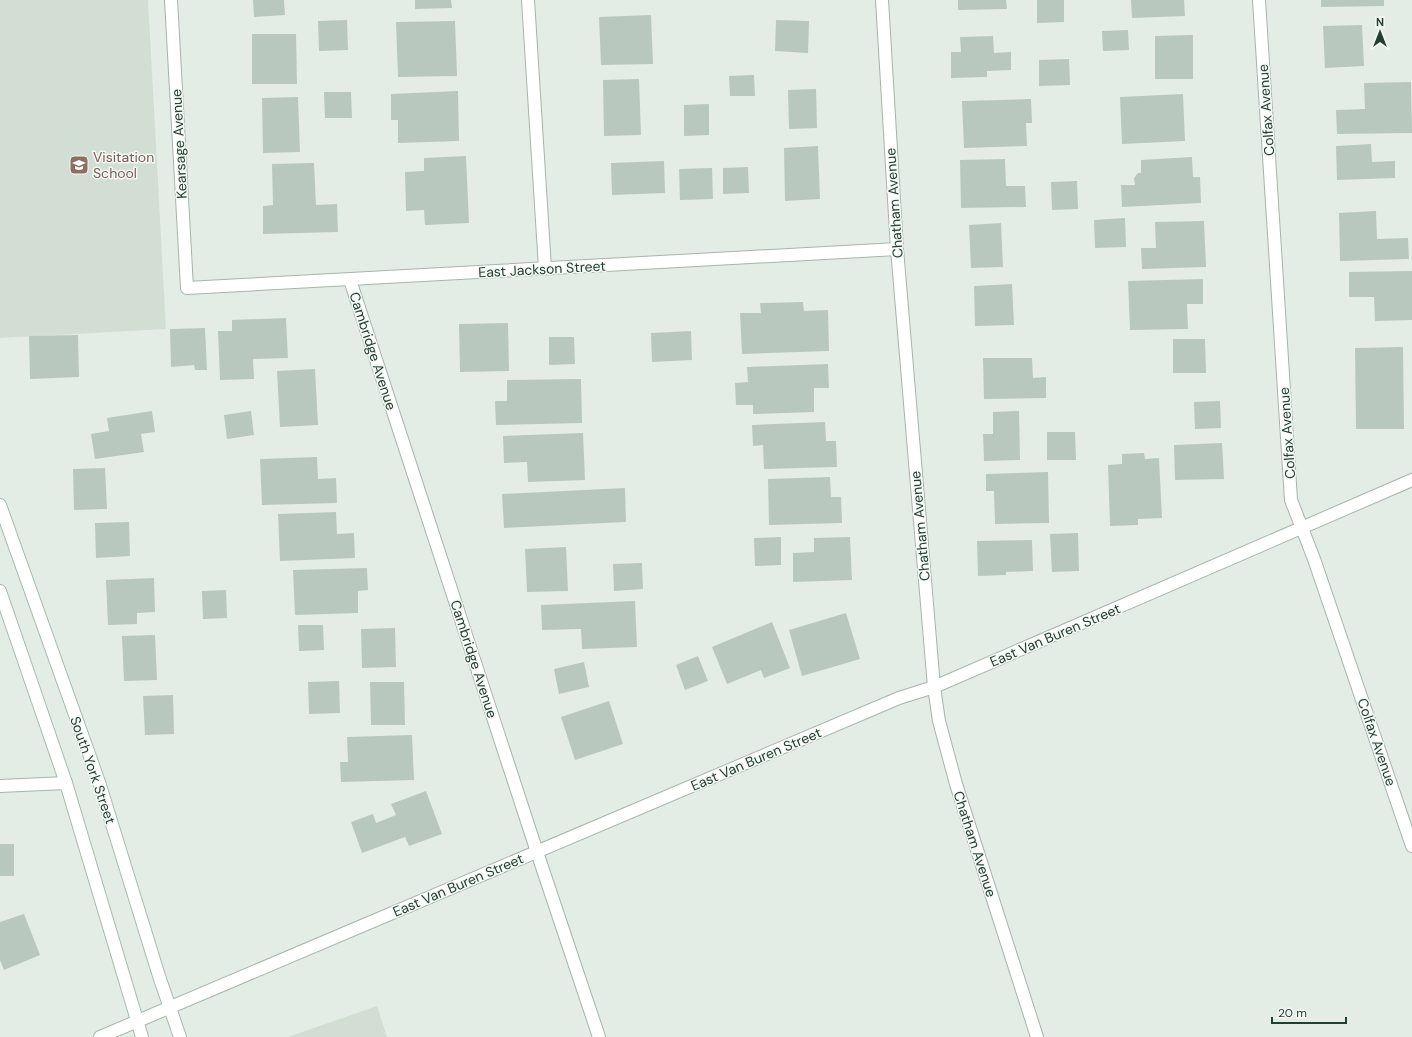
<svg xmlns="http://www.w3.org/2000/svg" width="1412" height="1037" viewBox="0 0 1412 1037" font-family="'DM Sans',sans-serif">
<style>
.built{fill:#d2ddd4}
.building{fill:#b9c8be}
.lines{fill:none;stroke-linecap:round;stroke-linejoin:round}
.minor-casing{stroke:#a6b5ab;stroke-width:14}
.secondary-casing{stroke:#a5bcad;stroke-width:14}
.minor{stroke:#fff;stroke-width:12}
.secondary{stroke:#fff;stroke-width:12}
.labels{text-anchor:middle;stroke-width:3;stroke-linejoin:round;paint-order:stroke}
.street-label{font-size:14px;fill:#233f2f;stroke:#f4f9f5}
.education-label{font-size:14px;fill:#785e54;stroke:#f4f9f5;text-anchor:start}
</style>
<rect width="100%" height="100%" fill="#e3ede6"/>
<g class="built">
<path d="M 0,0 L 148,0 L 166,329 L 0,338 Z"/>
<path d="M 377,1006 L 387,1037 L 288,1037 Z"/>
</g>
<g class="building">
<path d="M 253,0 L 284,0 L 285,15 L 254,17 Z"/>
<path d="M 415,0 L 451,0 L 452,8 L 415,9 Z"/>
<path d="M 958,0 L 1006,0 L 1007,9 L 958,10 Z"/>
<path d="M 1037,0 L 1064,0 L 1064,22 L 1037,23 Z"/>
<path d="M 1131,0 L 1184,0 L 1185,16 L 1132,18 Z"/>
<path d="M 1321,0 L 1384,0 L 1384,6 L 1321,7 Z"/>
<path d="M 651,15 L 653,64 L 601,65 L 599,17 Z"/>
<path d="M 347,20 L 348,50 L 319,51 L 318,21 Z"/>
<path d="M 776,20 L 809,21 L 808,53 L 775,51 Z"/>
<path d="M 455,21 L 457,76 L 398,77 L 396,22 Z"/>
<path d="M 1362,25 L 1364,66 L 1325,68 L 1323,26 Z"/>
<path d="M 1128,30 L 1129,50 L 1103,51 L 1102,31 Z"/>
<path d="M 252,34 L 296,34 L 297,84 L 252,84 Z"/>
<path d="M 1193,35 L 1193,79 L 1155,79 L 1155,36 Z"/>
<path d="M 993,36 L 994,53 L 1011,52 L 1011,70 L 987,71 L 987,77 L 951,78 L 951,52 L 961,52 L 960,37 Z"/>
<path d="M 1069,59 L 1070,85 L 1039,86 L 1039,60 Z"/>
<path d="M 754,75 L 755,96 L 730,96 L 729,76 Z"/>
<path d="M 639,79 L 641,135 L 604,136 L 603,80 Z"/>
<path d="M 1411,82 L 1412,133 L 1337,134 L 1336,110 L 1365,109 L 1364,83 Z"/>
<path d="M 816,89 L 817,128 L 789,129 L 788,90 Z"/>
<path d="M 458,91 L 459,141 L 398,143 L 398,120 L 391,120 L 391,94 Z"/>
<path d="M 324,92 L 351,92 L 352,118 L 325,118 Z"/>
<path d="M 1183,94 L 1185,141 L 1122,144 L 1120,97 Z"/>
<path d="M 298,97 L 300,152 L 263,153 L 262,98 Z"/>
<path d="M 1031,99 L 1032,123 L 1026,123 L 1027,146 L 964,148 L 962,101 Z"/>
<path d="M 709,104 L 709,135 L 684,136 L 684,105 Z"/>
<path d="M 1371,144 L 1372,162 L 1395,161 L 1395,178 L 1337,180 L 1336,146 Z"/>
<path d="M 818,146 L 820,199 L 785,201 L 784,148 Z"/>
<path d="M 466,156 L 469,223 L 425,225 L 424,210 L 406,211 L 405,172 L 424,171 L 424,158 Z"/>
<path d="M 1192,157 L 1193,177 L 1200,177 L 1201,203 L 1122,207 L 1121,185 L 1135,185 L 1134,178 L 1138,173 L 1141,173 L 1141,160 Z"/>
<path d="M 1005,159 L 1006,186 L 1025,186 L 1026,207 L 961,208 L 960,160 Z"/>
<path d="M 664,161 L 665,193 L 612,195 L 611,163 Z"/>
<path d="M 314,163 L 316,205 L 337,204 L 338,232 L 263,234 L 263,206 L 273,205 L 272,164 Z"/>
<path d="M 748,167 L 749,193 L 723,194 L 723,168 Z"/>
<path d="M 712,168 L 713,199 L 680,200 L 679,169 Z"/>
<path d="M 1077,181 L 1078,209 L 1052,210 L 1051,182 Z"/>
<path d="M 1376,211 L 1377,239 L 1408,238 L 1409,259 L 1340,261 L 1339,213 Z"/>
<path d="M 1125,218 L 1126,247 L 1095,248 L 1094,220 Z"/>
<path d="M 1204,221 L 1206,267 L 1142,269 L 1141,248 L 1156,248 L 1155,222 Z"/>
<path d="M 1001,223 L 1003,267 L 971,268 L 969,225 Z"/>
<path d="M 1412,271 L 1412,320 L 1375,321 L 1374,297 L 1349,297 L 1349,272 Z"/>
<path d="M 1203,279 L 1203,304 L 1187,304 L 1188,329 L 1130,330 L 1128,281 Z"/>
<path d="M 1012,284 L 1014,325 L 975,326 L 974,286 Z"/>
<path d="M 803,302 L 804,311 L 828,310 L 829,351 L 742,354 L 740,313 L 761,313 L 760,303 Z"/>
<path d="M 286,318 L 288,358 L 253,359 L 254,379 L 220,380 L 218,331 L 232,331 L 232,320 Z"/>
<path d="M 508,323 L 509,371 L 460,372 L 459,324 Z"/>
<path d="M 205,328 L 207,370 L 195,370 L 194,365 L 171,367 L 170,329 Z"/>
<path d="M 691,331 L 692,360 L 652,362 L 651,333 Z"/>
<path d="M 78,335 L 79,377 L 30,379 L 29,336 Z"/>
<path d="M 549,337 L 574,337 L 575,364 L 549,365 Z"/>
<path d="M 1173,339 L 1205,339 L 1206,373 L 1173,373 Z"/>
<path d="M 1403,347 L 1404,429 L 1356,429 L 1355,348 Z"/>
<path d="M 983,358 L 1032,358 L 1033,378 L 1046,377 L 1046,398 L 984,399 Z"/>
<path d="M 828,364 L 829,388 L 814,388 L 814,412 L 753,414 L 753,405 L 736,405 L 735,383 L 748,382 L 747,367 Z"/>
<path d="M 315,369 L 318,425 L 280,427 L 277,371 Z"/>
<path d="M 581,379 L 582,423 L 496,425 L 495,401 L 507,401 L 507,380 Z"/>
<path d="M 1220,401 L 1221,428 L 1195,429 L 1194,402 Z"/>
<path d="M 152,411 L 155,432 L 141,434 L 144,452 L 95,459 L 91,434 L 109,431 L 107,418 Z"/>
<path d="M 251,411 L 254,435 L 227,439 L 224,415 Z"/>
<path d="M 1019,411 L 1020,460 L 984,461 L 983,434 L 993,434 L 993,412 Z"/>
<path d="M 825,422 L 826,441 L 836,441 L 837,467 L 764,469 L 763,445 L 753,446 L 752,425 Z"/>
<path d="M 1047,432 L 1075,432 L 1076,460 L 1047,460 Z"/>
<path d="M 583,433 L 585,480 L 528,482 L 527,462 L 504,463 L 503,436 Z"/>
<path d="M 1222,443 L 1224,479 L 1175,480 L 1174,445 Z"/>
<path d="M 1144,453 L 1145,459 L 1159,458 L 1162,518 L 1138,519 L 1138,525 L 1110,526 L 1108,465 L 1122,464 L 1122,454 Z"/>
<path d="M 317,457 L 318,479 L 336,478 L 337,503 L 262,505 L 260,459 Z"/>
<path d="M 105,468 L 107,509 L 74,510 L 73,469 Z"/>
<path d="M 1048,472 L 1049,523 L 995,524 L 994,491 L 986,491 L 986,474 Z"/>
<path d="M 830,477 L 831,497 L 841,497 L 842,523 L 769,525 L 768,479 Z"/>
<path d="M 625,488 L 626,522 L 504,528 L 502,494 Z"/>
<path d="M 336,512 L 337,534 L 354,533 L 355,558 L 280,561 L 278,514 Z"/>
<path d="M 129,522 L 130,556 L 96,558 L 95,523 Z"/>
<path d="M 1078,533 L 1079,571 L 1052,572 L 1050,534 Z"/>
<path d="M 781,537 L 781,565 L 755,566 L 754,538 Z"/>
<path d="M 850,537 L 852,580 L 793,582 L 793,553 L 814,552 L 814,538 Z"/>
<path d="M 1032,540 L 1033,571 L 1006,572 L 1006,575 L 978,576 L 977,541 Z"/>
<path d="M 566,547 L 568,591 L 527,592 L 525,549 Z"/>
<path d="M 642,563 L 643,589 L 614,591 L 613,564 Z"/>
<path d="M 367,568 L 368,590 L 358,591 L 358,613 L 295,615 L 293,570 Z"/>
<path d="M 154,578 L 155,612 L 137,613 L 137,624 L 108,625 L 106,580 Z"/>
<path d="M 226,590 L 227,618 L 203,619 L 202,591 Z"/>
<path d="M 635,601 L 637,647 L 582,649 L 581,629 L 542,630 L 541,605 Z"/>
<path d="M 846,613 L 860,659 L 802,676 L 789,630 Z"/>
<path d="M 772,622 L 790,668 L 764,678 L 761,670 L 727,684 L 712,647 Z"/>
<path d="M 298,625 L 323,625 L 324,650 L 299,651 Z"/>
<path d="M 395,628 L 396,667 L 362,668 L 361,629 Z"/>
<path d="M 155,635 L 157,680 L 124,681 L 122,636 Z"/>
<path d="M 698,656 L 708,681 L 685,690 L 676,665 Z"/>
<path d="M 584,662 L 589,687 L 559,694 L 554,669 Z"/>
<path d="M 339,681 L 340,713 L 309,714 L 308,682 Z"/>
<path d="M 370,682 L 404,682 L 405,725 L 371,725 Z"/>
<path d="M 173,695 L 174,734 L 145,735 L 143,696 Z"/>
<path d="M 609,701 L 623,744 L 575,760 L 561,717 Z"/>
<path d="M 412,735 L 414,780 L 341,782 L 340,762 L 348,762 L 347,737 Z"/>
<path d="M 426,791 L 442,834 L 409,846 L 405,837 L 362,853 L 351,822 L 373,814 L 376,823 L 396,815 L 391,804 Z"/>
<rect x="0" y="844" width="14" height="32"/>
<path d="M 24,914 L 40,955 L 4,970 L 0,960 L 0,922 Z"/>
</g>
<g class="lines">
<g class="minor-casing">
<g id="minor">
<path d="M 171,0 L 187,288 L 897,249"/>
<path d="M 528,0 L 545,268"/>
<path d="M 882,0 L 897,249 L 934,687 L 939,721 L 956,784 L 1037,1037"/>
<path d="M 1259,0 L 1291,500 L 1314,559 L 1412,846"/>
<path d="M 350,280 L 537,852 L 599,1037"/>
<path d="M 0,786 L 66,783"/>
<path d="M 100,1037 L 899,698 L 934,687 L 1412,480"/>
</g>
</g>
<g class="secondary-casing">
<g id="secondary">
<path d="M 0,505 L 99,782 L 159,976 L 180,1037"/>
<path d="M 0,591 L 66,783 L 142,1037"/>
</g>
</g>
<use href="#minor" class="minor"/>
<use href="#secondary" class="secondary"/>
</g>
<defs>
<g id="school-square" transform="scale(1)"><rect x="-9" y="-9" width="18" height="18" rx="4" fill="#8d6e63" stroke="#f4f9f5"/><path d="M0-5L7-2L0 1L-7-2ZM-4 1L0 2.5L4 1V4Q0 6-4 4Z" fill="#fff"/></g>
</defs>
<g fill-rule="evenodd">
<use href="#school-square" x="79" y="165"/>
</g>
<g class="labels">
<g class="street-label">
<text transform="translate(1266 110) rotate(-94)" y="5">Colfax Avenue</text>
<text transform="translate(179 144) rotate(-93)" y="5">Kearsage Avenue</text>
<text transform="translate(894 203) rotate(-94)" y="5">Chatham Avenue</text>
<text transform="translate(542 269) rotate(-3)" y="5">East Jackson Street</text>
<text transform="translate(373 351) rotate(72)" y="5">Cambridge Avenue</text>
<text transform="translate(1287 433) rotate(-94)" y="5">Colfax Avenue</text>
<text transform="translate(920 526) rotate(-95)" y="5">Chatham Avenue</text>
<text transform="translate(1055 635) rotate(-23)" y="5">East Van Buren Street</text>
<text transform="translate(474 659) rotate(72)" y="5">Cambridge Avenue</text>
<text transform="translate(1377 742) rotate(71)" y="5">Colfax Avenue</text>
<text transform="translate(756 759) rotate(-23)" y="5">East Van Buren Street</text>
<text transform="translate(93 770) rotate(71)" y="5">South York Street</text>
<text transform="translate(975 844) rotate(72)" y="5">Chatham Avenue</text>
<text transform="translate(458 885) rotate(-23)" y="5">East Van Buren Street</text>
</g>
<g class="education-label">
<text x="93" y="162">Visitation<tspan x="93" dy="16">School</tspan></text>
</g>
</g>
<g transform="translate(1380 32)" stroke="#f4f9f5" stroke-width="3" paint-order="stroke">
<path d="M0-3L7 15L0 10L-7 15Z" fill="#233f2f"/>
<text y="-6" font-size="11" font-weight="bold" text-anchor="middle" fill="#233f2f">N</text>
</g>
<path d="M1272 1017v6h74v-6" fill="none" stroke="#233f2f" stroke-width="2"/>
<text x="1278" y="1017" font-size="12" fill="#233f2f" stroke="#f4f9f5" stroke-width="3" paint-order="stroke">20 m</text>
</svg>
